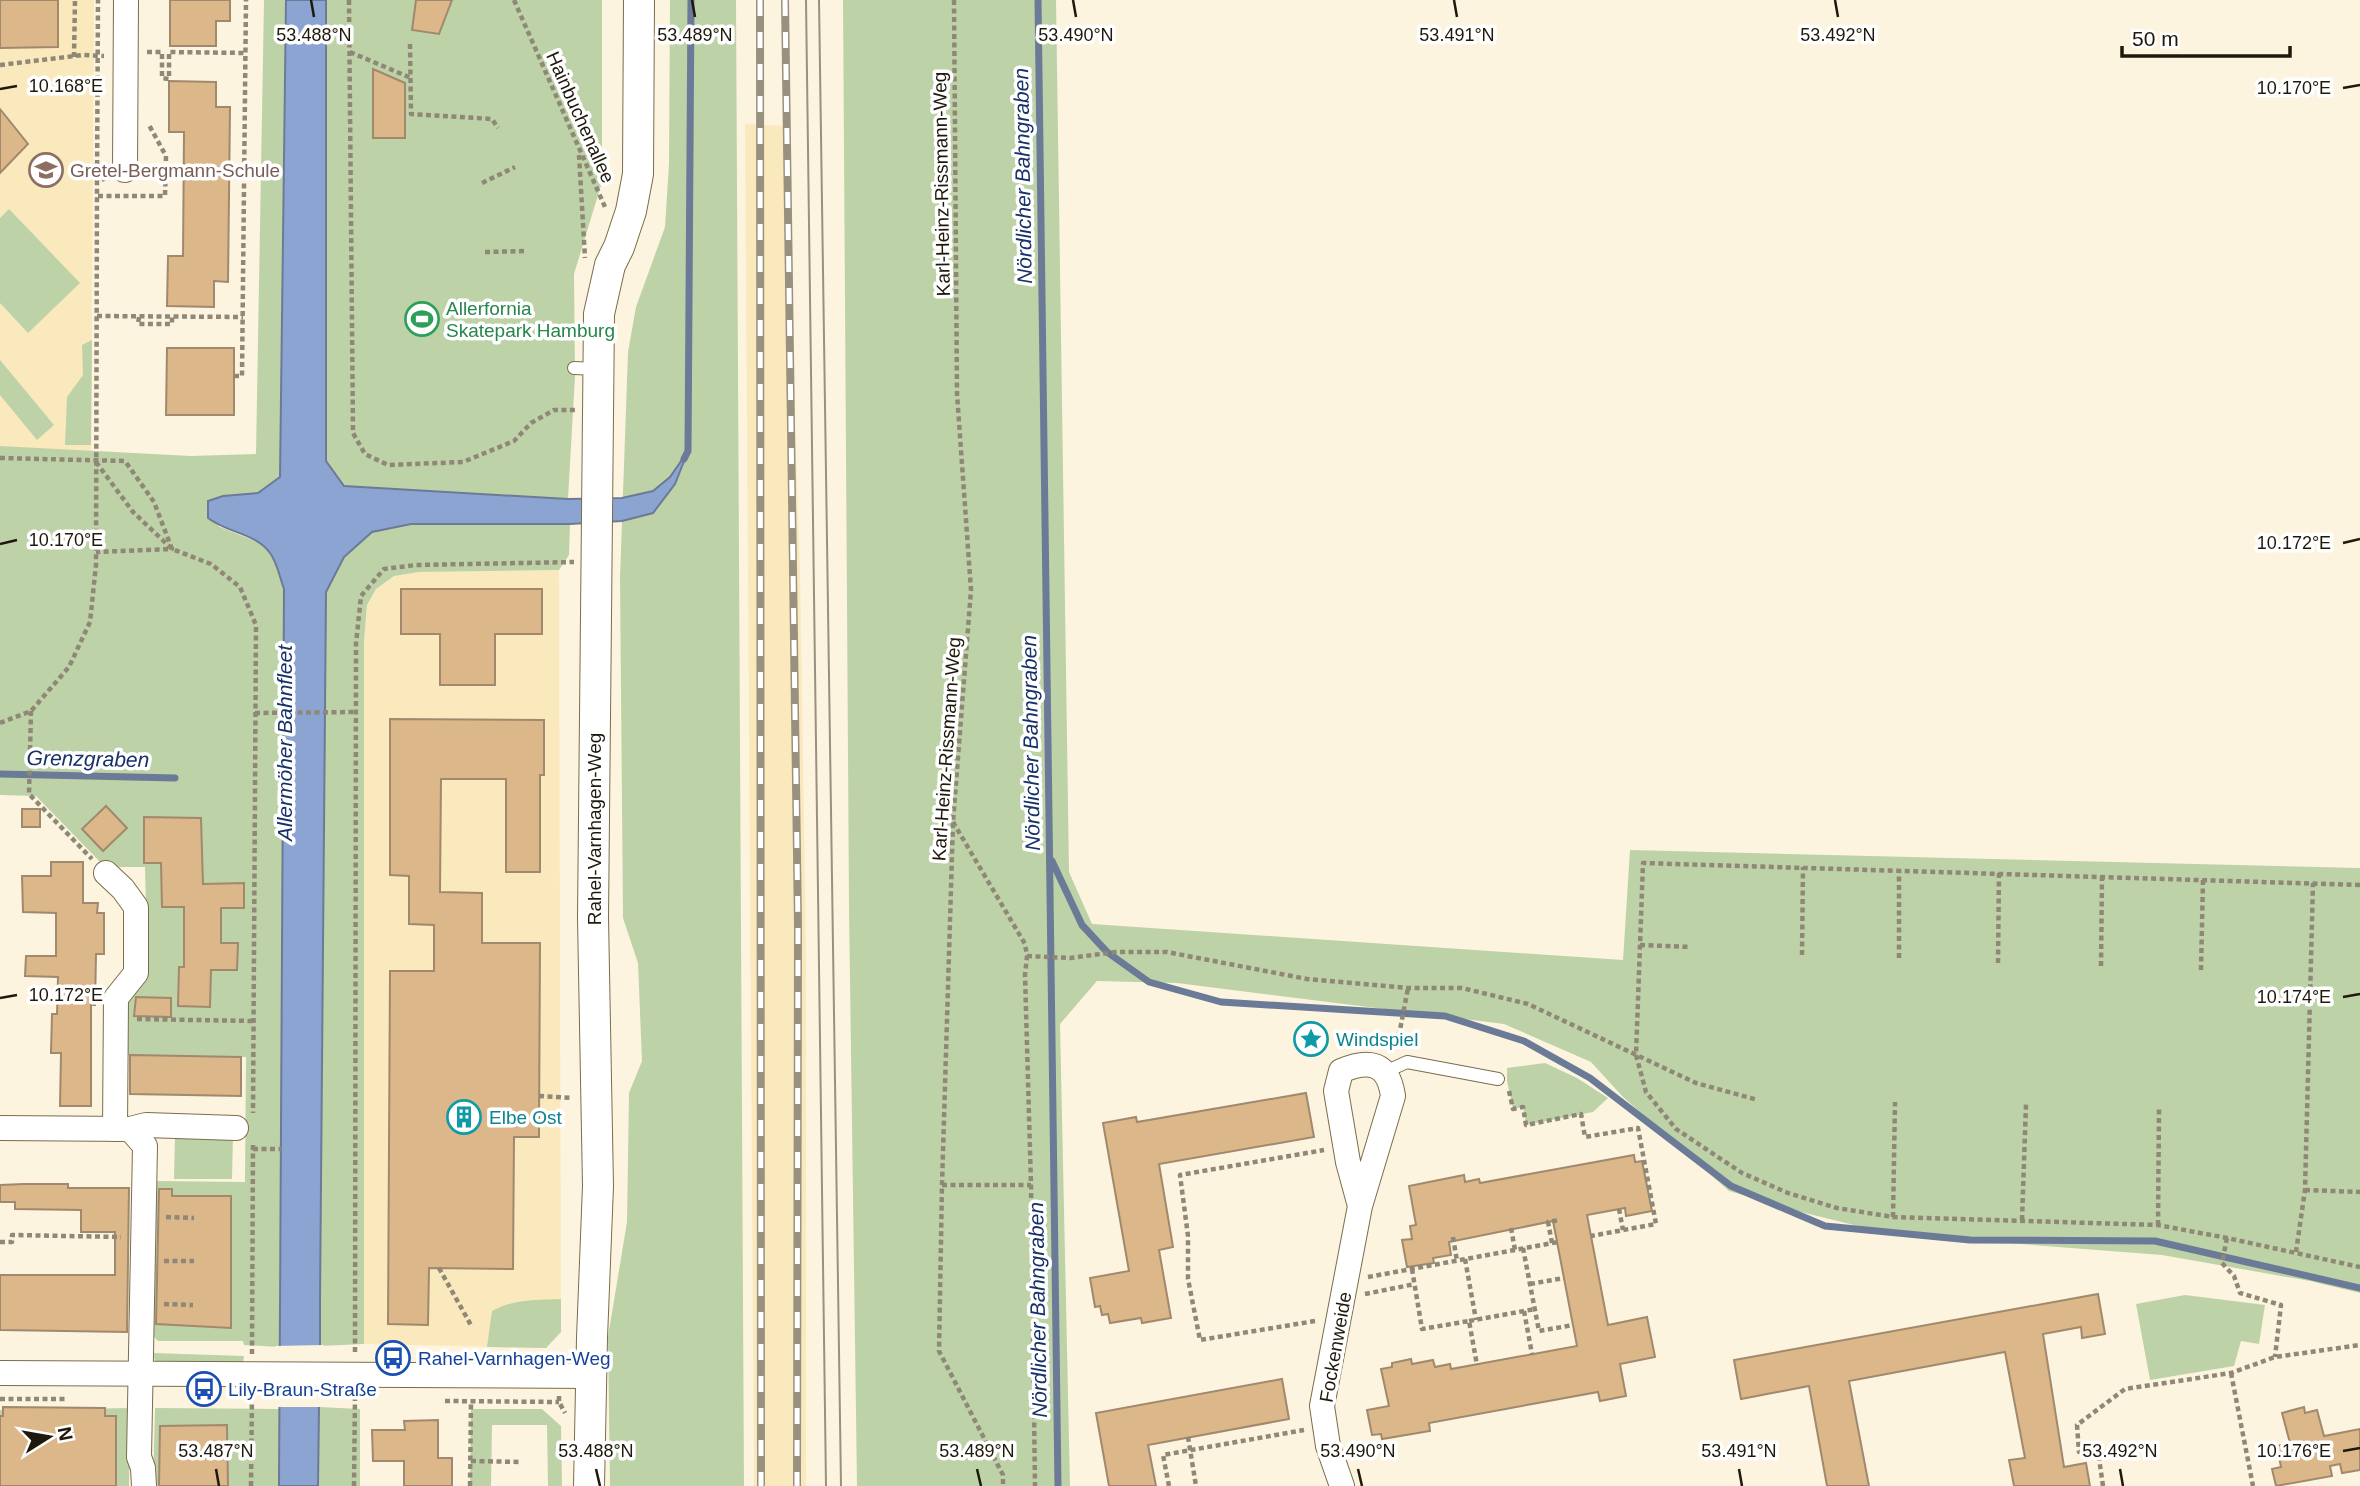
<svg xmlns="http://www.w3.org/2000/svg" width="2360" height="1486" viewBox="0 0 2360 1486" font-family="Arial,sans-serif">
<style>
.built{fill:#fbe9be}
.green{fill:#bed2a7}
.water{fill:#8ca4d2;stroke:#6b7a97;stroke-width:2}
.pier{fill:#fdf4df}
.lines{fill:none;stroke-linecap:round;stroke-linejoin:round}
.stream{stroke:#6b7a97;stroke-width:7}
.building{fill:#dbb78a;stroke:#a0896d;stroke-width:2}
.service-casing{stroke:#7a6d4d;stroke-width:14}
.minor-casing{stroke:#7a6d4d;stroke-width:26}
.tertiary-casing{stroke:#7a6d4d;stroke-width:32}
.path{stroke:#8f8877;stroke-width:4.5;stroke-dasharray:5 3.5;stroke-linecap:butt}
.service{stroke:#fff;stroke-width:12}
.minor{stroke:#fff;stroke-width:24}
.tertiary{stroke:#fff;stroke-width:30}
.tram{stroke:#98917f;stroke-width:2}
.rail-casing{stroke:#98917f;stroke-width:8}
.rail{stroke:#fff;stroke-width:5;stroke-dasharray:16;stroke-linecap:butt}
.ticks{fill:none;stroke:#1e190c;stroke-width:2.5}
.labels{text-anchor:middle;stroke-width:7;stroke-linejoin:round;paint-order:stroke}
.street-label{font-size:19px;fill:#1e190c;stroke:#fff}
.education-label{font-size:19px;fill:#785e54;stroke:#fff;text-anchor:start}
.leisure-label{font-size:19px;fill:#27864d;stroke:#fff;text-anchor:start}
.culture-label{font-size:19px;fill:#0d838f;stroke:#fff;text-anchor:start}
.transit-label{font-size:19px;fill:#164399;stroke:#fff;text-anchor:start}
.water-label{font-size:21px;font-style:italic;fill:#173169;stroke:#fff}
.ticks-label{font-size:18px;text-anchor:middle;fill:#1e190c;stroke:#fff;stroke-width:7;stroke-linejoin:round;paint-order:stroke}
</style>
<rect width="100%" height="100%" fill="#fdf4df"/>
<g class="built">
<path d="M 0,0 L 94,0 L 91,452 L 0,446 Z"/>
<path d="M 745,124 L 790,126 L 788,217 L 800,570 L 806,949 L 806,1486 L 754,1486 Z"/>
<path d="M 559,570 L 561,1332 L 546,1348 L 364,1344 L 364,641 L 367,605 L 376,589 L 394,576 L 419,572 Z"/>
</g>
<g class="green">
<path d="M 264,0 L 286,0 L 280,477 L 258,493 L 223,496 L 208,501 L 208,518 L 220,527 L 260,543 L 272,554 L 284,589 L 284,802 L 279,1347 L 244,1345 L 243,1341 L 158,1341 L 154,1337 L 155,1181 L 245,1182 L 246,1057 L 124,1055 L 125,1000 L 147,953 L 145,867 L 105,867 L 36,796 L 0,795 L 0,446 L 191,456 L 256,454 Z"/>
<path d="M 326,0 L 602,0 L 602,182 L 574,274 L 575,376 L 568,499 L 344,486 L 326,461 Z"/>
<path d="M 670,0 L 736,0 L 744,1486 L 610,1486 L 608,1337 L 627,1222 L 629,1093 L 642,1061 L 638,963 L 623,918 L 620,578 L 628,352 L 636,307 L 665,227 L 669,164 Z"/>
<path d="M 843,0 L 1056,0 L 1069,872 L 1092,924 L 1623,960 L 1630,850 L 2360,868 L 2360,1293 L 2310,1281 L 2162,1255 L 1891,1234 L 1805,1213 L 1729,1191 L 1623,1097 L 1591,1062 L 1504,1024 L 1177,983 L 1097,981 L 1060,1024 L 1070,1486 L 857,1486 L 849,907 Z"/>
<path d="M 9,209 L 80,283 L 28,333 L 0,303 L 0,218 Z"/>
<path d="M 92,340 L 91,445 L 65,445 L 67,397 L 83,375 L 82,345 Z"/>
<path d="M 0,360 L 54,425 L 37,440 L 0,395 Z"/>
<path d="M 411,524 L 570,524 L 569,555 L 559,570 L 419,572 L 394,576 L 376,589 L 367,605 L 364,641 L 364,1344 L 320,1346 L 326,592 L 344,557 L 372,532 Z"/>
<path d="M 1545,1063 L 1577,1078 L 1608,1098 L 1593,1112 L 1526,1125 L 1523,1107 L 1513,1109 L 1507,1081 L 1507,1068 Z"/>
<path d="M 175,1134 L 233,1134 L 232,1179 L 174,1179 Z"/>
<path d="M 2185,1295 L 2265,1305 L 2259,1344 L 2241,1341 L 2234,1366 L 2150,1380 L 2136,1304 Z"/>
<path d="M 561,1299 L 561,1332 L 546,1348 L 487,1347 L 492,1311 C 514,1299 536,1300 561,1299 Z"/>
<path d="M 153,1353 L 244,1356 L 243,1363 L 155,1361 Z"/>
<path d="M 319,1407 L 360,1409 L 360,1486 L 318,1486 Z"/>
<path d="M 130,1408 L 129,1486 L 116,1486 L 116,1447 L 0,1447 L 0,1410 Z"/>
<path d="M 155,1408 L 279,1409 L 279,1486 L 153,1486 Z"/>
<path d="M 471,1409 L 542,1409 L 561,1426 L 562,1486 L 548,1486 L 547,1425 L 492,1425 L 491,1486 L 470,1486 Z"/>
</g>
<path class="water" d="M 286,0 L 326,0 L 326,461 L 344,486 L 568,499 L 622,498 L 653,491 L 670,477 L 688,451 L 675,484 L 653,513 L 622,521 L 570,524 L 411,524 L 372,532 L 344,557 L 326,592 L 320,1301 L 320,1345 L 323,1355 L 319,1407 L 318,1486 L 279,1486 L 284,589 C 280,578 277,562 270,553 C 256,533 227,533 208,518 L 208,501 L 223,496 L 258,493 L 280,477 Z"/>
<path class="pier" d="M 324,1345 L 326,1356 L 322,1407 L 275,1407 L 275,1346 Z"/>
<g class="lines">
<g class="stream">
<path d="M 1038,0 L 1058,1486"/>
<path d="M 684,459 L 688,451 L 691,0"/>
<path d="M 0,774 L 175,778"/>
<path d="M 1052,861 L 1082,925 L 1107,952 L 1149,982 L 1221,1002 L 1445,1016 L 1524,1041 L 1590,1078 L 1731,1186 L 1825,1226 L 1970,1240 L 2155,1241 L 2360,1288"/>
</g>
</g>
<g class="building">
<path d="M 0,0 L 58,0 L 58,47 L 0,48 Z"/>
<path d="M 170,0 L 230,0 L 230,21 L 216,21 L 216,46 L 170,46 Z"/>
<path d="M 416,0 L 452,0 L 439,34 L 412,30 Z"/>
<path d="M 373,69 L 405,83 L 405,138 L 373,138 Z"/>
<path d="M 169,81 L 216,82 L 216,107 L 230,107 L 228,282 L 214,281 L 214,307 L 167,306 L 168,256 L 183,256 L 184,132 L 169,132 Z"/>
<path d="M 0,109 L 28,144 L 0,173 Z"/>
<path d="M 167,348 L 234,348 L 234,415 L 166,415 Z"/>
<path d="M 401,589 L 542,589 L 542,634 L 495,634 L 495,685 L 440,685 L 440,634 L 401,634 Z"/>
<path d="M 390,719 L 544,720 L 544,775 L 540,775 L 540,872 L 506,872 L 506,779 L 441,779 L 440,892 L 482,893 L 482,943 L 540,943 L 539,1137 L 514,1137 L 513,1269 L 429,1268 L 428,1325 L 388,1324 L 390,971 L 434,971 L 434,925 L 409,924 L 409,876 L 390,875 Z"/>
<path d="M 106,806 L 127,828 L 103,851 L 82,829 Z"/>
<rect x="22" y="809" width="18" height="18"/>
<path d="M 144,817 L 201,818 L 203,884 L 244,883 L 244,908 L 221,908 L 221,943 L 238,943 L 237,970 L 211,970 L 210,1007 L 178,1006 L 179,967 L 184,967 L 184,907 L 162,907 L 161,863 L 144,863 Z"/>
<path d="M 51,862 L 83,862 L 83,903 L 98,903 L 97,913 L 104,913 L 104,954 L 96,954 L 95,1005 L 91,1005 L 91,1106 L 60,1106 L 61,1053 L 51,1053 L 52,1014 L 57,1014 L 58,977 L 25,976 L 26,956 L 56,956 L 56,913 L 23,912 L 22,876 L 51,876 Z"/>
<path d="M 136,997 L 171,998 L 171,1017 L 134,1016 Z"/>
<path d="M 130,1055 L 241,1057 L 241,1096 L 130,1094 Z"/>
<path d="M 1306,1093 L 1314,1137 L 1159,1164 L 1173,1247 L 1159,1250 L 1171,1318 L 1142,1323 L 1141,1318 L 1110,1323 L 1108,1314 L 1102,1315 L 1100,1306 L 1095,1307 L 1090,1278 L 1129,1271 L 1103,1123 L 1136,1117 L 1137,1122 Z"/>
<path d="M 1634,1155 L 1635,1162 L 1642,1161 L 1652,1211 L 1626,1216 L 1625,1208 L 1587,1215 L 1608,1325 L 1647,1317 L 1655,1357 L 1620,1364 L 1626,1396 L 1600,1401 L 1598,1392 L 1429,1423 L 1430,1431 L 1382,1439 L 1381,1434 L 1372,1435 L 1367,1410 L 1389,1406 L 1381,1369 L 1392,1367 L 1392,1363 L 1411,1359 L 1412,1364 L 1433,1360 L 1435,1367 L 1450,1364 L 1451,1369 L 1577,1346 L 1553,1221 L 1449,1242 L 1451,1255 L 1433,1258 L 1434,1263 L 1407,1267 L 1402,1240 L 1412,1239 L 1410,1226 L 1416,1225 L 1409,1186 L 1464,1175 L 1465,1182 L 1479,1179 L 1480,1183 Z"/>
<path d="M 24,1184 L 68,1184 L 68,1188 L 129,1188 L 127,1332 L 0,1330 L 0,1275 L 115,1275 L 115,1232 L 81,1232 L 81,1210 L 15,1209 L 15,1202 L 0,1202 L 0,1185 Z"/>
<path d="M 159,1189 L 172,1189 L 172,1196 L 231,1196 L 231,1328 L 156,1324 Z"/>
<path d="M 2098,1294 L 2105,1334 L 2082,1338 L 2081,1327 L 2043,1334 L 2064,1467 L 2086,1463 L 2090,1486 L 2014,1486 L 2009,1460 L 2025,1458 L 2005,1352 L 1849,1381 L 1869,1486 L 1827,1486 L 1809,1386 L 1741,1399 L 1734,1360 Z"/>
<path d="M 1282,1379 L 1289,1419 L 1148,1445 L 1156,1486 L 1109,1486 L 1096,1413 Z"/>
<path d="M 3,1407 L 105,1408 L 105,1416 L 116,1416 L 116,1486 L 0,1486 L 0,1416 L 3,1416 Z"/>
<path d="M 2304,1407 L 2305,1413 L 2317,1410 L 2324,1436 L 2360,1429 L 2360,1470 L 2342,1473 L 2340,1464 L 2330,1466 L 2332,1476 L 2276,1486 L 2272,1469 L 2281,1467 L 2277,1446 L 2290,1443 L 2282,1413 Z"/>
<path d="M 438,1420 L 438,1458 L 452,1458 L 452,1486 L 404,1486 L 404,1461 L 373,1461 L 372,1430 L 405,1430 L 404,1421 Z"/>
<path d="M 227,1425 L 228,1486 L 159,1486 L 160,1426 Z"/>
</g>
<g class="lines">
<g class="service-casing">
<g id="service">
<path d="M 574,368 L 598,369"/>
<path d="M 1385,1072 L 1407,1062 L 1498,1079"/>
</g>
</g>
<g class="minor-casing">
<g id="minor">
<path d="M 125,170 L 126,0"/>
<path d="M 106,873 L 123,889 L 136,907 L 136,973 L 116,998 L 115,1129"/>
<path d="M 0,1128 L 130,1129 L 145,1146 L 139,1457 L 143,1468 L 144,1486"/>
<path d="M 130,1129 L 146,1125 L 236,1128"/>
<path d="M 0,1373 L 591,1376"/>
<path d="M 1342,1486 L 1328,1446 L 1322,1406 L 1360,1206 L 1393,1096 C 1388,1062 1369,1059 1341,1071 L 1336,1091 L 1348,1162 L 1360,1206"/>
</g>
</g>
<g class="tertiary-casing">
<path id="tertiary" d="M 589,1486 L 592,1338 L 598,1186 L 593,918 L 599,314 L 610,265 L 619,247 L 631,211 L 638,174 L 639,0"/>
</g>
<g class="path">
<path d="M 349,0 L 353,433 L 365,454 L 388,465 L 463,462 L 514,441 L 531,423 L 554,410 L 575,410"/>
<path d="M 514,0 L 605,207"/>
<path d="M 954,0 L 957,394 L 971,590 L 953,822 L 942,1185 L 939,1351 L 1003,1475 L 1003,1486"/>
<path d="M 410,44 L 411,114 L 492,119 L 498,128"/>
<path d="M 147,52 L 162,52 L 162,78 L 169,79 L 169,52 L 245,53"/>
<path d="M 350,52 L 411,78"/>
<path d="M 74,57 L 75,0"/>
<path d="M 0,65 L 83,55 L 104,56"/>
<path d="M 579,155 L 585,258"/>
<path d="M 97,182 L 98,0"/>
<path d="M 482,183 L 515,167"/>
<path d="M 98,196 L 165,196 L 166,156 L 149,125"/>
<path d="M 485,252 L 527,251"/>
<path d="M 97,316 L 243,317"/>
<path d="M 139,317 L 138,324 L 172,324 L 172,317"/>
<path d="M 234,376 L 242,376 L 246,0"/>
<path d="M 0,458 L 125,461 L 154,502 L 172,549 L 96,552"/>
<path d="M 96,462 L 133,512 L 172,549 L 211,564 L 240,587 L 256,625 L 253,1113"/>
<path d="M 31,711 L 29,794 L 92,859"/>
<path d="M 255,713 L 356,712"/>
<path d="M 0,723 L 31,711 L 69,667 L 90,622 L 96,565 L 97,182 L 106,178"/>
<path d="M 953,822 L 1025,944 L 1027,956 L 1025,975 L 1031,1185 L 1035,1486"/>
<path d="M 2360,885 L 1643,863 L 1636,1055 L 1646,1092 L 1676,1129 L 1742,1173 L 1788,1193 L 1837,1208 L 1893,1217 L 2158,1225 L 2227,1238 L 2360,1267"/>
<path d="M 1640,945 L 1691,947"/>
<path d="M 1802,955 L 1803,867"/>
<path d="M 1027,956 L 1070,958 L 1116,952 L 1167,952 L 1307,979 L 1408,988 L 1462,988 L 1528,1004 L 1696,1083 L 1758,1100"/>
<path d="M 1899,958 L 1899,870"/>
<path d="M 1998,963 L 1999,873"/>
<path d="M 2101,966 L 2102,876"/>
<path d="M 2201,970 L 2203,879"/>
<path d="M 137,1019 L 253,1021"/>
<path d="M 1392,1052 L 1400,1030 L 1408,988"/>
<path d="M 1509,1091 L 1513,1109 L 1523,1107 L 1526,1125 L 1581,1114 L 1585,1137 L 1638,1128 L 1656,1224 L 1591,1236"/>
<path d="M 539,1096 L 572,1098"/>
<path d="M 253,1149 L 281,1149"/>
<path d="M 942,1185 L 1031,1185"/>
<path d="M 2305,1190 L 2360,1192"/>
<path d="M 1619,1209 L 1623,1230"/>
<path d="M 166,1217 L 194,1218"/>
<path d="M 1893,1217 L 1895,1102"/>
<path d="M 2022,1220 L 2026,1104"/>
<path d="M 2158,1225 L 2159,1108"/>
<path d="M 1511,1228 L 1515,1250"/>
<path d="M 1453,1237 L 1457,1261"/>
<path d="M 2227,1238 L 2222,1263 L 2234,1276 L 2240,1293 L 2281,1305 L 2275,1357"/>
<path d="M 0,1242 L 12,1242 L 12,1235 L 121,1237"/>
<path d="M 1552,1243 L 1548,1222 L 1560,1220"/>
<path d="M 1523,1248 L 1539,1331 L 1573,1325"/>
<path d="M 2296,1252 L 2305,1190 L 2313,883"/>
<path d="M 1465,1259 L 1476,1320"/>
<path d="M 164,1261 L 194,1261"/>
<path d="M 439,1268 L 472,1327"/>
<path d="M 1412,1269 L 1422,1329 L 1469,1321 L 1477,1365"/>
<path d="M 1368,1277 L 1558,1242"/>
<path d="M 1530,1284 L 1564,1278"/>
<path d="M 1365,1294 L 1415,1284"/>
<path d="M 164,1304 L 193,1305"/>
<path d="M 1524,1311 L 1532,1354"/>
<path d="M 1315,1321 L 1200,1340 L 1188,1279 L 1188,1236 L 1180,1175 L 1324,1150"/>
<path d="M 1469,1321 L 1535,1309"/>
<path d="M 355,1352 L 356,644 L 361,596 L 384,569 L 416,565 L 574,562"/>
<path d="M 252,1354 L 253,1142"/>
<path d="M 2231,1373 L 2253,1486"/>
<path d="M 559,1396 L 559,1402 L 565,1413"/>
<path d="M 0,1399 L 66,1399"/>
<path d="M 445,1401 L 559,1402"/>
<path d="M 1188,1437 L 1196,1486"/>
<path d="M 471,1461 L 522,1462"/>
<path d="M 251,1486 L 252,1394"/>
<path d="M 354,1486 L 355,1396"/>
<path d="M 470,1486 L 471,1401"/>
<path d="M 1169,1486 L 1163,1455 L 1304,1430"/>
<path d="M 2103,1486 L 2098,1451 L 2079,1452 L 2077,1425 L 2125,1389 L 2231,1373 L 2275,1357 L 2360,1345"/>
</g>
<use href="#service" class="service"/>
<use href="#minor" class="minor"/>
<use href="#tertiary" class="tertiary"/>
<g class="tram">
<path d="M 806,0 L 826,1486"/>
<path d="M 819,0 L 841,1486"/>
</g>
<g class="rail-casing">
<g id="rail">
<path d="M 760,0 L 761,1486"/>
<path d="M 785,0 L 798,925 L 797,1486"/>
</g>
</g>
<use href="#rail" class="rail"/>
</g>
<path class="ticks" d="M 311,0 L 314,17M 692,0 L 695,17M 1073,0 L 1076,17M 1454,0 L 1457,17M 1835,0 L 1838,17M 2343,88 L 2360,85M 0,89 L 17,86M 2343,543 L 2360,539M 0,544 L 17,540M 2343,997 L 2360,994M 0,998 L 17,995M 2343,1451 L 2360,1448M 216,1469 L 219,1486M 596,1469 L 600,1486M 977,1469 L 981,1486M 1358,1469 L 1362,1486M 1739,1469 L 1742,1486M 2120,1469 L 2123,1486"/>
<defs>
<g id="school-ring" transform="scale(1.75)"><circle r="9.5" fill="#fff" stroke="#8d6e63" stroke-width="1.5"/><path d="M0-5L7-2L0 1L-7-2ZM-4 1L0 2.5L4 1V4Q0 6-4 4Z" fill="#8d6e63"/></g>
<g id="stadium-ring" transform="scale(1.75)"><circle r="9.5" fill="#fff" stroke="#2e9e5b" stroke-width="1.5"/><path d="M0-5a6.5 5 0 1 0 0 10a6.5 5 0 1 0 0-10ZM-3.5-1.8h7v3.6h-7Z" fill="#2e9e5b"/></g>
<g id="sight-ring" transform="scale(1.75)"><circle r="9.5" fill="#fff" stroke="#0f9aa8" stroke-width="1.5"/><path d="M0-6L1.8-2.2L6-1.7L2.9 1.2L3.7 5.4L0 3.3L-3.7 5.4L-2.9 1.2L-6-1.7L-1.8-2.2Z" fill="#0f9aa8"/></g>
<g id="building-ring" transform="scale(1.75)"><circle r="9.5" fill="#fff" stroke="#0f9aa8" stroke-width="1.5"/><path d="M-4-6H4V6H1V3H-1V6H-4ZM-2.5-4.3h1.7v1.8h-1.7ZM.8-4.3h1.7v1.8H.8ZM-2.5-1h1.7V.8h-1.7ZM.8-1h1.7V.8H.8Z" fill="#0f9aa8"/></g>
<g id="bus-ring" transform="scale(1.75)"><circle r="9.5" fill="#fff" stroke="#1a4fb4" stroke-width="1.5"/><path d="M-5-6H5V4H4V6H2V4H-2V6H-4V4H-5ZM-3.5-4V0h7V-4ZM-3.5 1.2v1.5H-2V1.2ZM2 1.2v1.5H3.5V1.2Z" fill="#1a4fb4"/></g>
</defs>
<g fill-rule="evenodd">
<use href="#school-ring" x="46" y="170"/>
<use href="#stadium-ring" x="422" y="319"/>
<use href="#sight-ring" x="1311" y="1039"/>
<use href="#building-ring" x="464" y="1117"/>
<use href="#bus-ring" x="393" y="1358"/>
<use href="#bus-ring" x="204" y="1389"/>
</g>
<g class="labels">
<g class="street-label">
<text transform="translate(581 117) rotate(66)" y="7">Hainbuchenallee</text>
<text transform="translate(941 184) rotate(-91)" y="7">Karl-Heinz-Rissmann-Weg</text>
<text transform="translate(946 749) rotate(-86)" y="7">Karl-Heinz-Rissmann-Weg</text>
<text transform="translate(594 829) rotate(-90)" y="7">Rahel-Varnhagen-Weg</text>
<text transform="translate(1335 1347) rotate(-80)" y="7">Fockenweide</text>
</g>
<g class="education-label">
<text x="70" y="177">Gretel-Bergmann-Schule</text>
</g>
<g class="leisure-label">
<text x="446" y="315">Allerfornia<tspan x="446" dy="22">Skatepark Hamburg</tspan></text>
</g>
<g class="culture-label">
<text x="1336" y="1046">Windspiel</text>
<text x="489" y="1124">Elbe Ost</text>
</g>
<g class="transit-label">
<text x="418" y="1365">Rahel-Varnhagen-Weg</text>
<text x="228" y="1396">Lily-Braun-Straße</text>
</g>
<g class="water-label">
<text transform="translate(1023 176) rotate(-91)" y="7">Nördlicher Bahngraben</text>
<text transform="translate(285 743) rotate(-90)" y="7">Allermöher Bahnfleet</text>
<text transform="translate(1031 743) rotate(-91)" y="7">Nördlicher Bahngraben</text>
<text transform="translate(88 759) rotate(1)" y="7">Grenzgraben</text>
<text transform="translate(1038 1310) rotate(-91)" y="7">Nördlicher Bahngraben</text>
</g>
</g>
<g class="ticks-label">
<text x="314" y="41">53.488°N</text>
<text x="695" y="41">53.489°N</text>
<text x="1076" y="41">53.490°N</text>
<text x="1457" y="41">53.491°N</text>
<text x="1838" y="41">53.492°N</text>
<text x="66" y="92">10.168°E</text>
<text x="2294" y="94">10.170°E</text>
<text x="66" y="546">10.170°E</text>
<text x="2294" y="549">10.172°E</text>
<text x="66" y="1001">10.172°E</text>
<text x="2294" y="1003">10.174°E</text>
<text x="2294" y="1457">10.176°E</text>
<text x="216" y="1457">53.487°N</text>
<text x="596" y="1457">53.488°N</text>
<text x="977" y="1457">53.489°N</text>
<text x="1358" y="1457">53.490°N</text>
<text x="1739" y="1457">53.491°N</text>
<text x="2120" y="1457">53.492°N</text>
</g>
<g transform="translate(49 1437) rotate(79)" stroke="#ffffff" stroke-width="5" paint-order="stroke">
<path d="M0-5L12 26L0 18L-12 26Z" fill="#1e190c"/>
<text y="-10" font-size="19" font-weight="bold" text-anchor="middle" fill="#1e190c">N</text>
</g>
<path d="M2122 46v10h168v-10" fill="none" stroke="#1e190c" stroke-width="3.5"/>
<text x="2132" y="46" font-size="21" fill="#1e190c" stroke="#ffffff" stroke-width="5" paint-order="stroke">50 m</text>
</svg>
